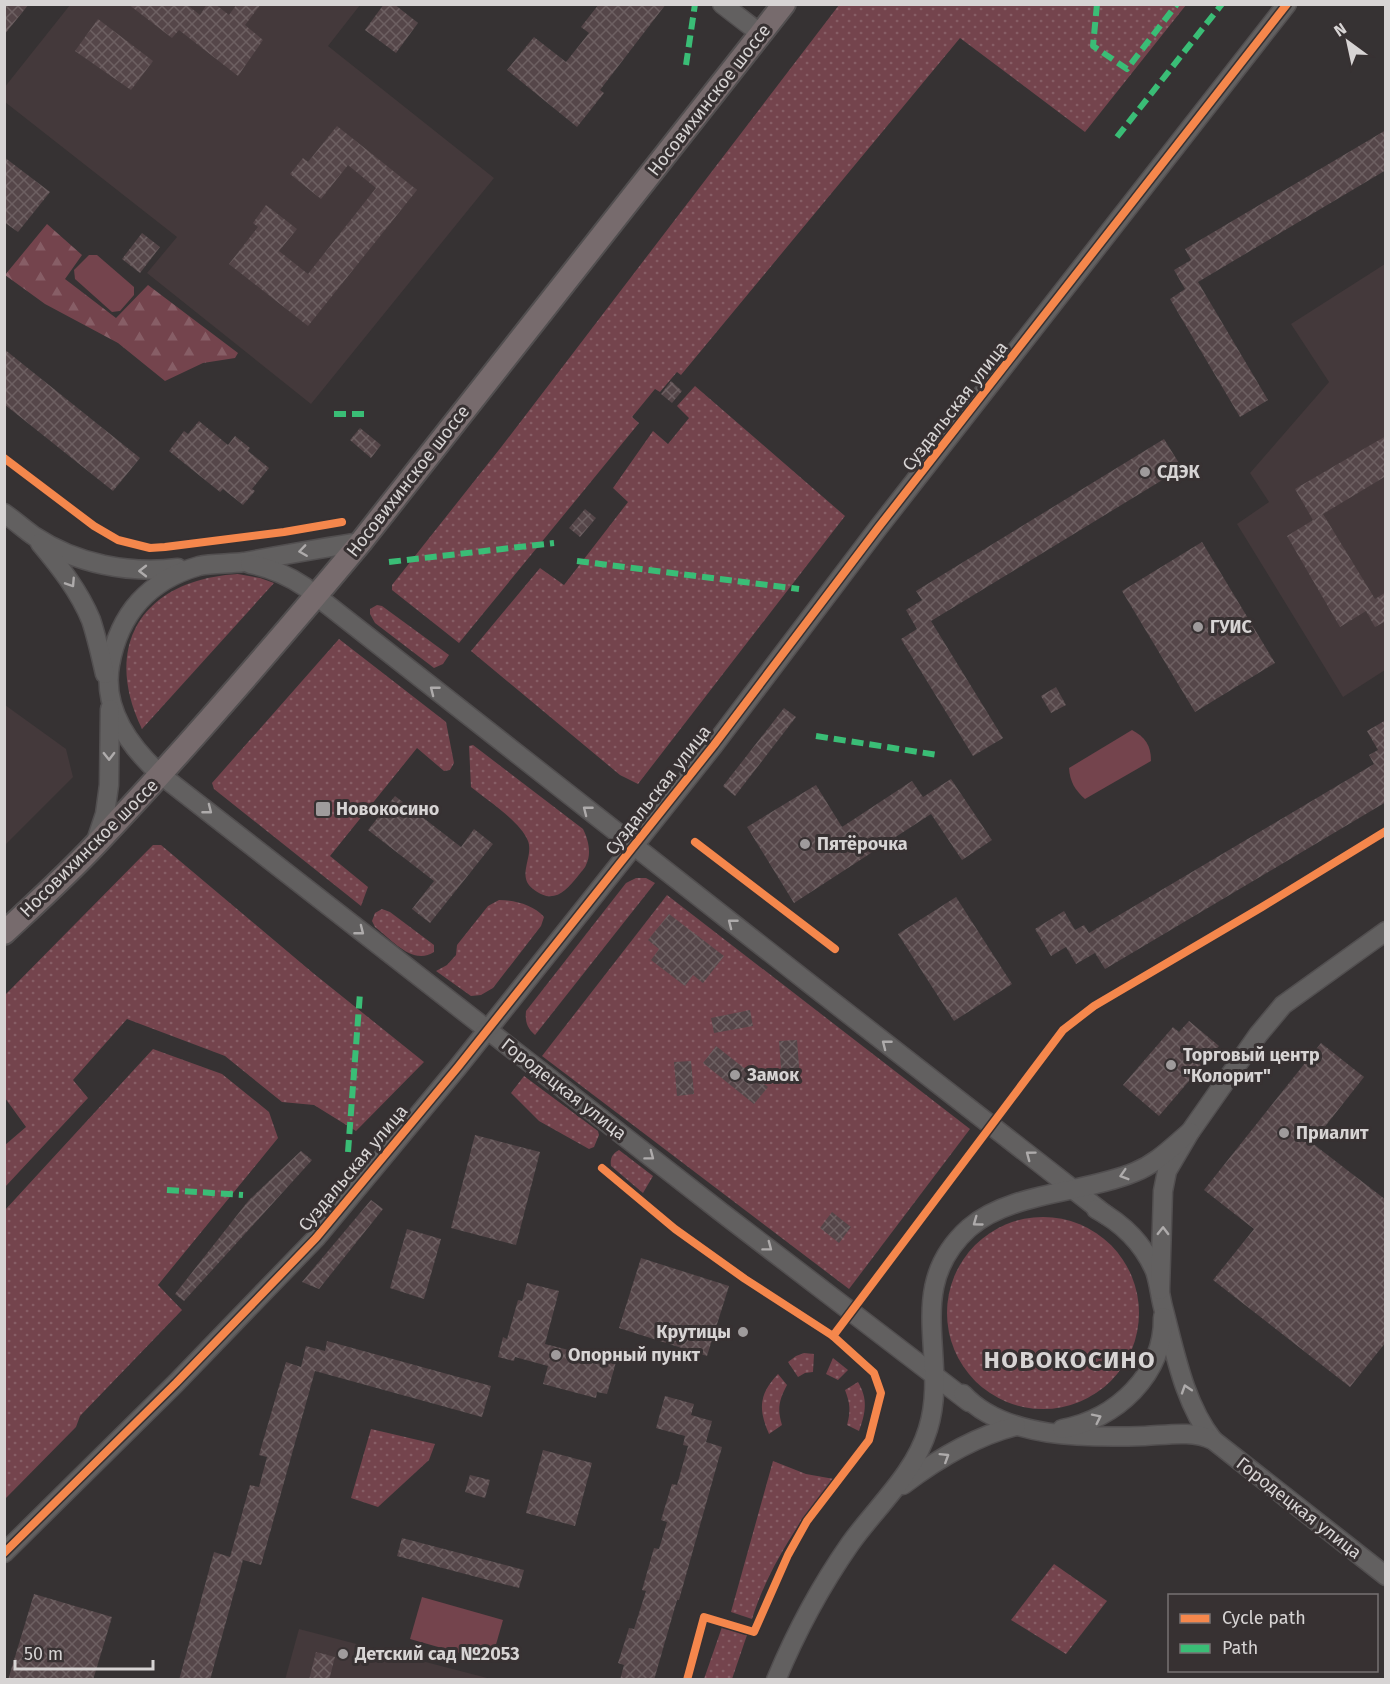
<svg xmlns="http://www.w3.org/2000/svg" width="1390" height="1684" viewBox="0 0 1390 1684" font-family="'Fira Sans',sans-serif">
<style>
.built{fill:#44393b}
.grass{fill:url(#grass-dots)}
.forest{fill:url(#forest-firs)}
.pitch{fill:#74444d}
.building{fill:url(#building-cross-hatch)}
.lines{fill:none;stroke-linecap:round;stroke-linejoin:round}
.minor-casing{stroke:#524f50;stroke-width:21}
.major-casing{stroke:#524f50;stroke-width:26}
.minor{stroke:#626060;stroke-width:18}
.major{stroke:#776b6d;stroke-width:22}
.quiet{stroke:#3abd76;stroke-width:6;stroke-dasharray:12 6;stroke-linecap:butt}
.cycleway-casing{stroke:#373132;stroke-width:11}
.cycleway{stroke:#f5874c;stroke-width:8}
.oneway{stroke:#aeabab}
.poi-dot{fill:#9f9b9c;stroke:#373132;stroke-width:2}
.labels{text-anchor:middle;stroke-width:6;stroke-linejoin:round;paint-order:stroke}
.street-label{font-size:18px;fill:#d7d4d4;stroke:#373132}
.poi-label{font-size:18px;font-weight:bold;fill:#d7d4d4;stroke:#373132;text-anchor:start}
.district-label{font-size:24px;font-weight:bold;letter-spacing:1.5px;fill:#d7d4d4;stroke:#373132}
</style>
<defs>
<pattern id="grass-dots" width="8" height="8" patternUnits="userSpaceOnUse" patternTransform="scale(1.5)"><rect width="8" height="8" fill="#74444d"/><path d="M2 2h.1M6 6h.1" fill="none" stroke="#875e66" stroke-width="1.8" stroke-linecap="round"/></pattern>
<pattern id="forest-firs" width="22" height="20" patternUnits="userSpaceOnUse" patternTransform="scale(1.5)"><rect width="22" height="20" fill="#74444d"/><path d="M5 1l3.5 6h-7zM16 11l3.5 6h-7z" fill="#875e66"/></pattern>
<pattern id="building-cross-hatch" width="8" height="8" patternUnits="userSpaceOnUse" patternTransform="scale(1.5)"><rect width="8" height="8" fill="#554649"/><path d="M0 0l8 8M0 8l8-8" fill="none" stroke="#6d6062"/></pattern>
</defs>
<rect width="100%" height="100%" fill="#363233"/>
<g class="built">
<path d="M 70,5 L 360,5 L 328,46 L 494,178 L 311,404 L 147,273 L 177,237 L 5,102 L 4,88 Z"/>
<path d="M 1385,264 L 1385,670 L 1343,697 L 1237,524 L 1269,502 L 1250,473 L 1329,382 L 1291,324 Z"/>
<path d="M 5,705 L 66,749 L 73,777 L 5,845 Z"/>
<path d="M 299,1629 L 491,1679 L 285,1680 Z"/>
</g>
<g class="grass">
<path d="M 839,5 L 1186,5 L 1085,132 L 960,38 L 681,375 L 677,372 L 660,392 L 655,389 L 632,417 L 639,423 L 459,643 L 392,590 L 392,585 L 502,446 Z"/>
<path d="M 695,386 L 845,516 L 638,784 L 620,775 L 471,651 L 540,568 L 564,585 L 628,502 L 613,488 L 653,431 L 668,444 L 689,418 L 677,406 Z"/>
<path d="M 238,574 L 260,578 L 274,583 L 142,729 C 100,642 146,579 238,574 Z"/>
<path d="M 377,605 L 382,606 L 449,655 L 443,664 L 434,668 L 375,623 L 370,614 L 370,609 Z"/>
<path d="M 339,639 L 446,722 L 454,763 L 450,770 L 444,771 L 417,748 L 330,856 L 368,887 L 361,906 L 214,789 L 212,783 Z"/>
<path d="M 473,745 L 583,829 C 588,839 592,853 586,865 C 585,868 581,872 578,876 C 565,892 553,905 533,889 C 516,876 534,857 528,841 C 521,822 487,800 471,787 L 469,746 Z"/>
<path d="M 153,845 L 161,845 L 313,973 L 424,1062 L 356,1131 L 314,1105 L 282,1102 L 225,1056 L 127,1019 L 73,1080 L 88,1098 L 5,1187 L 5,1145 L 26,1127 L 5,1098 L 5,995 Z"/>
<path d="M 636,878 L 646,878 L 655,883 L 535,1035 C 527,1028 525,1022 526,1011 L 626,883 Z"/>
<path d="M 667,895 L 970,1129 L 849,1289 L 542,1056 Z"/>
<path d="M 499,900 C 514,900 534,905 544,917 L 541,926 L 493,988 L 481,995 L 471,996 L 436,971 L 447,965 L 456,955 L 457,945 L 488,906 Z"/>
<path d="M 382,909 L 390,912 L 434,945 L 434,952 C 413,966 392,940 375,927 L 372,921 L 375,913 Z"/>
<path d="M 153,1049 L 222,1074 L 269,1112 L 278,1138 L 158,1285 L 182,1310 L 80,1416 L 76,1427 L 5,1499 L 5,1210 Z"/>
<path d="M 524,1076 L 598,1131 L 599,1135 L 594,1147 L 589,1149 L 539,1121 L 511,1093 Z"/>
<path d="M 619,1150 L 653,1176 L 643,1193 L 611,1166 C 610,1158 612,1154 619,1150 Z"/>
<circle cx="1043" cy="1313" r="96"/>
<path d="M 804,1353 L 814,1354 L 813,1372 L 805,1373 L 798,1377 L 788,1362 L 796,1356 Z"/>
<path d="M 833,1358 L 848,1370 L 838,1380 L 826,1374 Z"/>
<path d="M 778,1374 L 787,1385 C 779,1400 777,1409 782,1425 L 769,1434 C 758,1409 759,1394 778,1374 Z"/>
<path d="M 858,1382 C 868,1399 866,1412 859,1431 L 847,1425 C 851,1411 850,1403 845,1390 Z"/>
<path d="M 371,1429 L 435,1444 L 429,1460 L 378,1507 L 351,1498 Z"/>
<path d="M 773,1461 L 806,1474 L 834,1479 C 800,1519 768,1568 752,1619 L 731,1612 Z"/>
<path d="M 1054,1564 L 1107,1601 L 1066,1654 L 1011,1620 Z"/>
<path d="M 722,1627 L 747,1635 L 732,1679 L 704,1679 Z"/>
</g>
<path class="forest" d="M 47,224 L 82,255 L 65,279 L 116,318 L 148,285 L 238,353 L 235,358 L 203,363 L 165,381 L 118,343 L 45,304 L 5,275 Z"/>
<g class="pitch">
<path d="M 89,255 L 97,255 L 134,287 L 134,295 L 120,311 L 112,312 L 75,279 L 74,270 Z"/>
<path d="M 1132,730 C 1145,737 1151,745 1151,761 L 1085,799 C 1075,790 1070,782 1069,768 Z"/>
<path d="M 422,1597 L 503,1620 L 491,1662 L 410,1639 Z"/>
</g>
<g class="building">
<path d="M 4,4 L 29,4 L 4,35 Z"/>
<path d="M 128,4 L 186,4 L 200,15 L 207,4 L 215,4 L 229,15 L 237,4 L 261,4 L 245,25 L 263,40 L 238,76 L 179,30 L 172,38 Z"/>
<path d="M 384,4 L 394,4 L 418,23 L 396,53 L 365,30 Z"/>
<path d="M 599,4 L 666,4 L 600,90 L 604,93 L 577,127 L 507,70 L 534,37 L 566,62 L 589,33 L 581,27 Z"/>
<path d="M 98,19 L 153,61 L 131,90 L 75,51 Z"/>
<path d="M 337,126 L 417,190 L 308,326 L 229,264 L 258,227 L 253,223 L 266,205 L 297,229 L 279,251 L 308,274 L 376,188 L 348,165 L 321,199 L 290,174 L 303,158 L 308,162 Z"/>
<path d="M 1386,130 L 1386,170 L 1198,282 L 1268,400 L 1240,417 L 1170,299 L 1185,289 L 1174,270 L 1191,260 L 1185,249 Z"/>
<path d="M 4,157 L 50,192 L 18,232 L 4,222 Z"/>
<path d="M 142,233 L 160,247 L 140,273 L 122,259 Z"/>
<path d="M 4,349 L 140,458 L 113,491 L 4,404 Z"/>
<path d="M 671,381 L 682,391 L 672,403 L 661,394 Z"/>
<path d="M 199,421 L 228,445 L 235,436 L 250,448 L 248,451 L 269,468 L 252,489 L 255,491 L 243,505 L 223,489 L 220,492 L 169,451 L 184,431 L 188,434 Z"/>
<path d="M 360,428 L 381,445 L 371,458 L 350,440 Z"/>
<path d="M 1386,436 L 1386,476 L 1313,520 L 1295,489 Z"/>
<path d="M 1164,439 L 1182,468 L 931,621 L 1003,738 L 973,756 L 901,639 L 917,629 L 906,610 L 922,600 L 916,591 Z"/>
<path d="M 585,509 L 596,518 L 580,537 L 569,528 Z"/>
<path d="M 1323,514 L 1375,599 L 1386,592 L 1386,621 L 1375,627 L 1366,611 L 1340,627 L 1287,536 Z"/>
<path d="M 1202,542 L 1275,663 L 1195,712 L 1122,591 Z"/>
<path d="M 1056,687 L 1066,705 L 1051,713 L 1041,696 Z"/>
<path d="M 784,708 L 796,717 L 735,796 L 723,786 Z"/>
<path d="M 1386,720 L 1386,802 L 1105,969 L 1095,953 L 1076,964 L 1066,947 L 1051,956 L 1035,929 L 1064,911 L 1075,930 L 1084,925 L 1089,933 L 1374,764 L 1369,755 L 1378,750 L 1367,731 Z"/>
<path d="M 951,779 L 992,840 L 962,860 L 931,814 L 794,903 L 747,827 L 816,785 L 842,827 L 912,781 L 923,797 Z"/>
<path d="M 395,796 L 461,847 L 474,829 L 493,844 L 430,923 L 412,909 L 434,881 L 368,830 Z"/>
<path d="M 956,897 L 1012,984 L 954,1021 L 898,934 Z"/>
<path d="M 669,914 L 724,956 L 703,983 L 693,975 L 685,986 L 651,960 L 659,949 L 648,940 Z"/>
<path d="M 750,1010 L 753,1026 L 714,1033 L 711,1018 Z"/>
<path d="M 1189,1021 L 1219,1046 L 1159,1116 L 1123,1085 L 1173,1027 L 1179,1032 Z"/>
<path d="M 797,1040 L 800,1079 L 782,1080 L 779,1041 Z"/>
<path d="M 1321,1043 L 1364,1077 L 1312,1143 L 1386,1200 L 1386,1342 L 1350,1387 L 1213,1280 L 1254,1229 L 1204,1190 Z"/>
<path d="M 716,1046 L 768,1087 L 754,1104 L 703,1063 Z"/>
<path d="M 691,1061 L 694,1094 L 677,1096 L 674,1062 Z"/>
<path d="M 475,1135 L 540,1152 L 516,1245 L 451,1228 Z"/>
<path d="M 301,1151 L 312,1160 L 184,1301 L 175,1294 L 249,1200 Z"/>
<path d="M 371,1200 L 383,1209 L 319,1289 L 302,1282 Z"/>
<path d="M 832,1212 L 851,1227 L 839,1243 L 820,1228 Z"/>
<path d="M 407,1229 L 441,1239 L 424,1299 L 390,1288 Z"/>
<path d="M 641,1258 L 729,1286 L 707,1356 L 619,1328 Z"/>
<path d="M 527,1283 L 559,1291 L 545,1344 L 616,1362 L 607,1394 L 597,1392 L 596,1398 L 543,1384 L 548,1366 L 515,1357 L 514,1361 L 498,1357 L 503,1337 L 507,1339 L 518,1300 L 522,1301 Z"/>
<path d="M 327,1341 L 491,1386 L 482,1417 L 315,1371 L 261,1565 L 243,1560 L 210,1680 L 179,1680 L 214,1552 L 230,1557 L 250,1485 L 259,1487 L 267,1457 L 259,1455 L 286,1362 L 301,1367 L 306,1346 L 325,1351 Z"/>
<path d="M 665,1396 L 694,1404 L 691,1415 L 712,1421 L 706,1442 L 722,1447 L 679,1600 L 677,1600 L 654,1680 L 620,1680 L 624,1665 L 618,1663 L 629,1628 L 634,1629 L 646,1591 L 642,1590 L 654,1548 L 659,1549 L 667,1522 L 661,1520 L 672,1484 L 677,1485 L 688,1446 L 683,1445 L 685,1436 L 656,1428 Z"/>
<path d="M 543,1450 L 592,1463 L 575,1526 L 526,1513 Z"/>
<path d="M 470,1475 L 490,1480 L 485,1498 L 465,1492 Z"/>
<path d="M 402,1538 L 524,1570 L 519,1588 L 397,1556 Z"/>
<path d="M 34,1594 L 112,1617 L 93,1680 L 8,1680 Z"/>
<path d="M 316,1652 L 335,1657 L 329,1680 L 309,1680 Z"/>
</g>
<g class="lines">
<g class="minor-casing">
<g id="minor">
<path d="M 722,4 L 761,34"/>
<path d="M 4,513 C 14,520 24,529 34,536 C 76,564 129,574 178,568"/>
<path d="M 361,542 C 322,548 283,555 244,562 C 229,564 213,563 199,566 C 149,580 119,614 110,665 C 102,709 130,747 161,775 L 721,1212 L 969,1402"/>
<path d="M 40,543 C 60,567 79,591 91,620 C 97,638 101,657 105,674"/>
<path d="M 250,564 C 271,568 287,575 305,587 L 810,984 L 1106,1215"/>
<path d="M 95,844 L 105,814 L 109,785 L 110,709"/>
<path d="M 1096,1209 C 1122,1223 1143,1243 1155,1271 C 1159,1283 1160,1295 1163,1307 C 1175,1352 1184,1403 1213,1440"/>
<path d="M 1160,1290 L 1163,1191 L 1167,1171 L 1190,1132 L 1258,1035 L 1283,1005 L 1386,931"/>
<path d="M 963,1394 C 1004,1439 1088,1438 1145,1436 C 1167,1435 1192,1430 1213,1440 L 1386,1576"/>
<path d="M 1062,1429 C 1116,1419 1164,1375 1163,1317"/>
<path d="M 903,1485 C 936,1460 976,1436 1016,1426"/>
<path d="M 4,1553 L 176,1383 L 316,1238 L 458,1067 L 714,745 L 878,528 L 1287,4"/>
<path d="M 776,1680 C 796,1632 820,1587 850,1544 C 877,1506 914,1475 928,1429 C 950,1358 902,1288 969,1228 C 1010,1192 1085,1193 1135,1172 C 1157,1163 1172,1147 1190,1132"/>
</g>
</g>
<g class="major-casing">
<path id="major" d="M 4,933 C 35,904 67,875 96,844 C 188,747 275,645 361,542 L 784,4"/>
</g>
<use href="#minor" class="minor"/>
<use href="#major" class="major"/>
<g class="quiet">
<path d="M 1097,4 L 1093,46 L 1127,69 L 1177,4"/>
<path d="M 686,65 L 695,4"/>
<path d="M 1117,137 L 1222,4"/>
<path d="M 334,414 L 369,414"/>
<path d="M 577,561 L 799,589"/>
<path d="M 389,562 L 554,543"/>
<path d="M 816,736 L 938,755"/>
<path d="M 348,1152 L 360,993"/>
<path d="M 167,1190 L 243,1195"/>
</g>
<g class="cycleway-casing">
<g id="cycleway">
<path d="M 4,458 L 94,526 L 118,540 L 150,548 L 165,547 L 284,532 L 342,522"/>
<path d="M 695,842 L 835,949"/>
<path d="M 602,1168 L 675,1229 L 745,1279 L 833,1336 L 874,1373 L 881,1393 L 869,1440 L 807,1521 L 788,1555 L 754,1632 L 704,1617 L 687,1680"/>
<path d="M 833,1336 L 1063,1030 L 1094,1006 L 1262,907 L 1386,831"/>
<path d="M 4,1553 L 176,1383 L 316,1238 L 458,1067 L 714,745 L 878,528 L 1287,4"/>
</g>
</g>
<use href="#cycleway" class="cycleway"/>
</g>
<defs><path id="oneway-chevron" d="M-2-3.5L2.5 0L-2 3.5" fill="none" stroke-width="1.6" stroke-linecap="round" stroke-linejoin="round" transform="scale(1.5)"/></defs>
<g class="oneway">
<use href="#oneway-chevron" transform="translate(303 551) rotate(172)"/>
<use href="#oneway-chevron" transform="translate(143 571) rotate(-180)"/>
<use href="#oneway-chevron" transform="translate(71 583) rotate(57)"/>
<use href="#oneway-chevron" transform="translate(434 690) rotate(-142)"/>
<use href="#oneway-chevron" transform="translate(109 756) rotate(89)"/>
<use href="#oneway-chevron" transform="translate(208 810) rotate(38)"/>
<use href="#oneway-chevron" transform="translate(587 810) rotate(-142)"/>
<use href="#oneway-chevron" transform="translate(732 923) rotate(-142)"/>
<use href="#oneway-chevron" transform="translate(360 931) rotate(38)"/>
<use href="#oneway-chevron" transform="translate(886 1044) rotate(-142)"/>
<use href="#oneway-chevron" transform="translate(1030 1155) rotate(-143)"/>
<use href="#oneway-chevron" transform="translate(650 1156) rotate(37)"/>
<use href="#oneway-chevron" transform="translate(1124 1175) rotate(163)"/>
<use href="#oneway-chevron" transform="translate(977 1222) rotate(144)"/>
<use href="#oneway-chevron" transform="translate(1163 1231) rotate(-89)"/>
<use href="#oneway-chevron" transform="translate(768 1247) rotate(37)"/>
<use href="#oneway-chevron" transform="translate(1186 1389) rotate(-108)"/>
<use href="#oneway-chevron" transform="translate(1097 1418) rotate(-26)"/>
<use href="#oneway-chevron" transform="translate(945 1457) rotate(-32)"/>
</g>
<g class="poi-dot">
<circle cx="1145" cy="472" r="6"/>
<circle cx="1198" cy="627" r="6"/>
<rect x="315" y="801" width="16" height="16" rx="3"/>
<circle cx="805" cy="844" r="6"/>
<circle cx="1171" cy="1065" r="6"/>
<circle cx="735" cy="1075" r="6"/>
<circle cx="1284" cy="1133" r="6"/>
<circle cx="743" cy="1332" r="6"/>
<circle cx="556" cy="1355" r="6"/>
<circle cx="343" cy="1654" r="6"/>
</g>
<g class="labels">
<g class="street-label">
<text transform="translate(709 100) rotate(-52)" y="6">Носовихинское шоссе</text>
<text transform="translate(955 406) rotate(-52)" y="6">Суздальская улица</text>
<text transform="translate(408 481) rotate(-52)" y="6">Носовихинское шоссе</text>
<text transform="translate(658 790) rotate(-52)" y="6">Суздальская улица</text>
<text transform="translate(89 848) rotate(-45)" y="6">Носовихинское шоссе</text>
<text transform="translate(564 1089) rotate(38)" y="6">Городецкая улица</text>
<text transform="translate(353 1168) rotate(-50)" y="6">Суздальская улица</text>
<text transform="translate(1299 1508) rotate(38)" y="6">Городецкая улица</text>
</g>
<g class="poi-label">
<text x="1157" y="478">СДЭК</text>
<text x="1210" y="633">ГУИС</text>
<text x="336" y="815">Новокосино</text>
<text x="817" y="850">Пятёрочка</text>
<text x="1183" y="1061">Торговый центр<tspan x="1183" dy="21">"Колорит"</tspan></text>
<text x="747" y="1081">Замок</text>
<text x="1296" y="1139">Приалит</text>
<text x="731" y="1338" text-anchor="end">Крутицы</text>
<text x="568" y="1361">Опорный пункт</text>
<text x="355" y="1660">Детский сад №2053</text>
</g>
<g class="district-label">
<text x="1070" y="1368">НОВОКОСИНО</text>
</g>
</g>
<rect width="1390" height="1684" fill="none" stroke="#d7d4d4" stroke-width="12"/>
<rect x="1168" y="1594" width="210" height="78" fill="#373132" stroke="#777273" stroke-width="1.5"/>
<rect x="1180" y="1614" width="30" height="9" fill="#f5874c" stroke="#777273" stroke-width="1.5"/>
<text x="1222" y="1624" font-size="18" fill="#d7d4d4">Cycle path</text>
<rect x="1180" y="1644" width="30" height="9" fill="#3abd76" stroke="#777273" stroke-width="1.5"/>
<text x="1222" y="1654" font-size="18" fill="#d7d4d4">Path</text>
<g transform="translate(1348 42) rotate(327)" stroke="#373132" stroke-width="4.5" paint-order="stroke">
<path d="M0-4.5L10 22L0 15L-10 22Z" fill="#d7d4d4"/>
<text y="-9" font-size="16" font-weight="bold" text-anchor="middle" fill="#d7d4d4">N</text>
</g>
<path d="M15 1660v9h138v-9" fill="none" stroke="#d7d4d4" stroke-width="3"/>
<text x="24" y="1660" font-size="18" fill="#d7d4d4" stroke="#373132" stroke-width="4.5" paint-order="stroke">50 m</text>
</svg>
